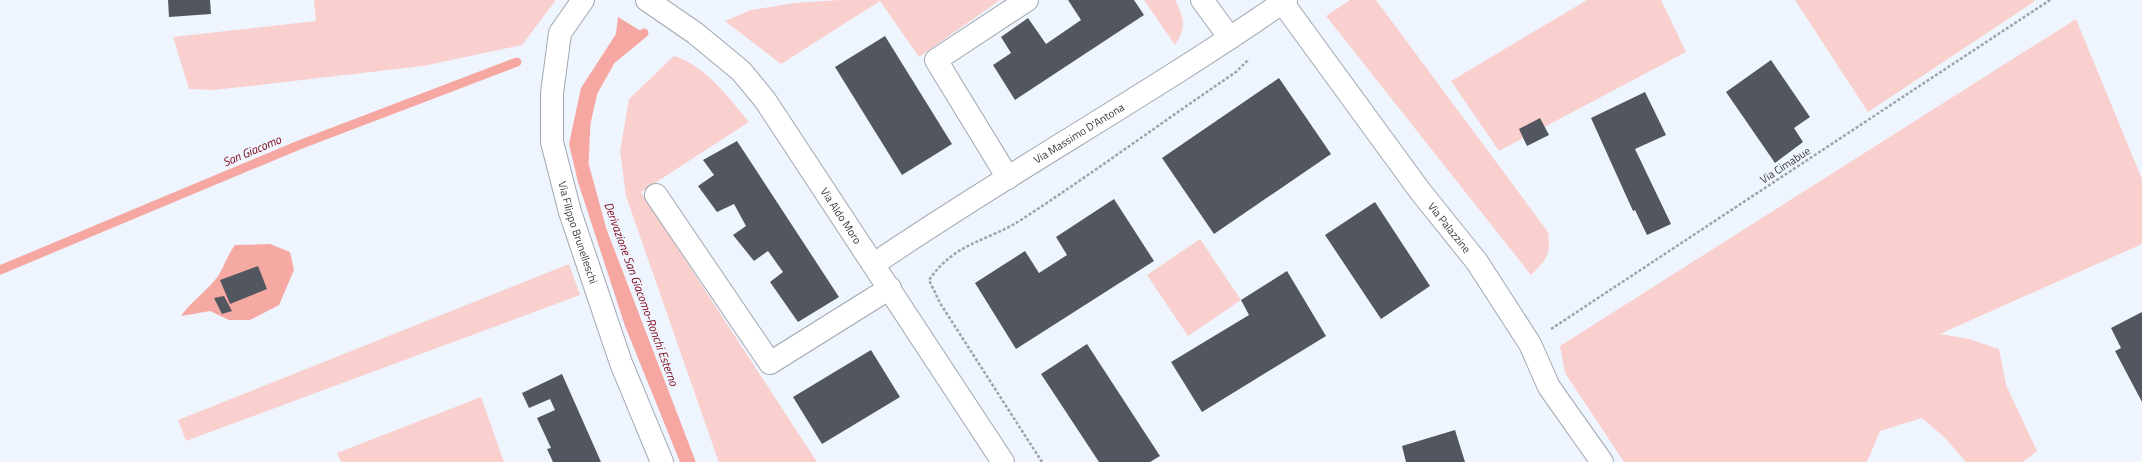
<svg xmlns="http://www.w3.org/2000/svg" width="2142" height="462" viewBox="0 0 2142 462" font-family="'Titillium Web',sans-serif">
<style>
.green{fill:#f9d0cd}
.forest{fill:#f6a8a2}
.water{fill:#f6a7a1}
.lines{fill:none;stroke-linecap:round;stroke-linejoin:round}
.stream{stroke:#f6a7a1;stroke-width:9}
.building{fill:#52575f}
.minor-casing{stroke:#a1a7b0;stroke-width:24}
.path{stroke:#9ea2aa;stroke-width:2.5;stroke-dasharray:3 2;stroke-linecap:butt}
.minor{stroke:#fff;stroke-width:22}
.labels{text-anchor:middle;stroke-width:4;stroke-linejoin:round;paint-order:stroke}
.street-label{font-size:11px;fill:#36383c;stroke:#eff5ff}
.water-label{font-size:12px;font-style:italic;fill:#7d0615;stroke:#eff5ff}
</style>
<rect width="100%" height="100%" fill="#eff5ff"/>
<g class="green">
<path d="M 314,0 L 556,0 L 522,45 L 423,66 L 214,90 L 189,89 L 173,37 L 316,21 Z"/>
<path d="M 840,0 L 1000,0 L 919,57 L 880,1 L 781,64 L 725,21 L 751,10 L 795,3 Z"/>
<path d="M 1144,0 L 1175,0 C 1184,19 1187,26 1175,45 Z"/>
<path d="M 1350,0 L 1376,0 L 1548,232 C 1551,255 1547,259 1531,275 L 1326,16 Z"/>
<path d="M 1587,0 L 1661,0 L 1686,52 L 1499,151 L 1451,81 Z"/>
<path d="M 1795,0 L 2034,0 L 2035,1 L 1868,112 Z"/>
<path d="M 2076,19 L 2142,179 L 2142,244 L 1940,334 L 1969,339 L 1999,349 L 2006,385 L 2037,451 L 2023,462 L 1966,462 L 1945,438 L 1922,418 L 1880,431 L 1867,462 L 1624,462 L 1565,373 L 1560,346 Z"/>
<path d="M 674,56 C 706,66 728,97 749,122 L 641,192 L 817,462 L 719,462 L 718,460 L 626,196 L 620,151 L 629,99 Z"/>
<path d="M 1200,239 L 1241,300 L 1188,336 L 1147,275 Z"/>
<path d="M 569,264 L 580,295 L 186,441 L 178,420 Z"/>
<path d="M 481,397 L 504,462 L 341,462 L 337,453 Z"/>
</g>
<path class="forest" d="M 270,244 L 290,252 L 294,270 L 279,305 L 250,320 L 229,320 L 210,311 L 181,316 C 190,303 204,293 215,280 C 223,271 226,257 235,245 Z"/>
<path class="water" d="M 618,17 L 644,33 L 611,60 L 593,92 L 586,123 L 584,164 L 602,230 L 691,462 L 680,462 L 625,326 L 578,182 L 569,144 L 581,88 L 616,34 Z"/>
<g class="lines">
<g class="stream">
<path d="M 644,33 L 611,60 L 593,92 L 586,123 L 584,164 L 602,230 L 691,462"/>
<path d="M 0,270 L 299,145 L 517,62"/>
</g>
</g>
<g class="building">
<path d="M 168,0 L 210,0 L 211,14 L 169,17 Z"/>
<path d="M 1068,0 L 1134,0 L 1144,15 L 1015,100 L 993,65 L 1011,53 L 1001,37 L 1028,18 L 1046,44 L 1081,20 Z"/>
<path d="M 885,36 L 952,144 L 902,175 L 835,67 Z"/>
<path d="M 1771,60 L 1810,117 L 1794,128 L 1803,142 L 1775,163 L 1726,92 Z"/>
<path d="M 1279,78 L 1331,154 L 1214,234 L 1162,158 Z"/>
<path d="M 1645,92 L 1666,135 L 1635,149 L 1671,224 L 1647,235 L 1635,210 L 1633,211 L 1591,118 Z"/>
<path d="M 1540,118 L 1549,135 L 1527,146 L 1519,129 Z"/>
<path d="M 737,141 L 839,297 L 798,322 L 770,282 L 783,272 L 768,251 L 754,261 L 733,235 L 746,226 L 734,204 L 717,212 L 698,186 L 714,175 L 703,160 Z"/>
<path d="M 1114,199 L 1154,261 L 1016,349 L 975,283 L 1025,251 L 1039,273 L 1067,255 L 1056,237 Z"/>
<path d="M 1375,202 L 1430,286 L 1381,319 L 1325,235 Z"/>
<path d="M 258,266 L 267,289 L 230,304 L 220,280 Z"/>
<path d="M 1287,271 L 1326,336 L 1202,412 L 1171,362 L 1249,315 L 1241,300 Z"/>
<path d="M 224,296 L 232,311 L 222,314 L 214,298 Z"/>
<path d="M 2142,312 L 2142,402 L 2115,351 L 2121,348 L 2111,328 Z"/>
<path d="M 1087,344 L 1160,456 L 1150,462 L 1099,462 L 1041,374 Z"/>
<path d="M 871,350 L 900,397 L 822,444 L 793,397 Z"/>
<path d="M 562,374 L 574,401 L 601,462 L 553,462 L 547,449 L 551,448 L 537,418 L 555,410 L 550,399 L 529,408 L 522,393 Z"/>
<path d="M 1455,430 L 1465,462 L 1406,462 L 1402,446 Z"/>
</g>
<g class="lines">
<g class="minor-casing">
<g id="minor">
<path id="s1" d="M 583,0 L 560,33 L 552,93 L 552,142 L 570,212 L 621,363 L 662,462"/>
<path id="s2" d="M 647,0 L 695,33 L 741,71 L 765,100 L 1003,462"/>
<path d="M 1202,0 L 1230,38"/>
<path id="s3" d="M 1282,2 L 1420,191 L 1477,262 L 1530,344 L 1549,387 L 1602,462"/>
<path d="M 1008,178 L 936,60 L 1027,0"/>
<path d="M 656,195 L 770,363 L 890,288"/>
<path id="s4" d="M 874,264 C 1009,172 1152,93 1286,0"/>
</g>
</g>
<g class="path">
<path d="M 1551,329 L 2050,0"/>
<path d="M 1042,462 L 940,303 L 929,280 C 956,241 988,242 1024,218 C 1096,171 1165,120 1236,72 L 1249,59"/>
</g>
<use href="#minor" class="minor"/>
</g>
<g class="labels">
<g class="street-label">
<text dy="4" stroke="none"><textPath href="#s4" startOffset="243">Via Massimo D'Antona</textPath></text>
<text transform="translate(1785 165) rotate(-33)" y="4">Via Cimabue</text>
<text dy="4" stroke="none"><textPath href="#s2" startOffset="294">Via Aldo Moro</textPath></text>
<text dy="4" stroke="none"><textPath href="#s3" startOffset="281">Via Palazzine</textPath></text>
<text dy="4" stroke="none"><textPath href="#s1" startOffset="244">Via Filippo Brunelleschi</textPath></text>
</g>
<g class="water-label">
<text transform="translate(252 151) rotate(-23)" y="4">San Giacomo</text>
<text transform="translate(641 294) rotate(70)" y="4">Derivazione San Giacomo-Ronchi Esterno</text>
</g>
</g>
</svg>
